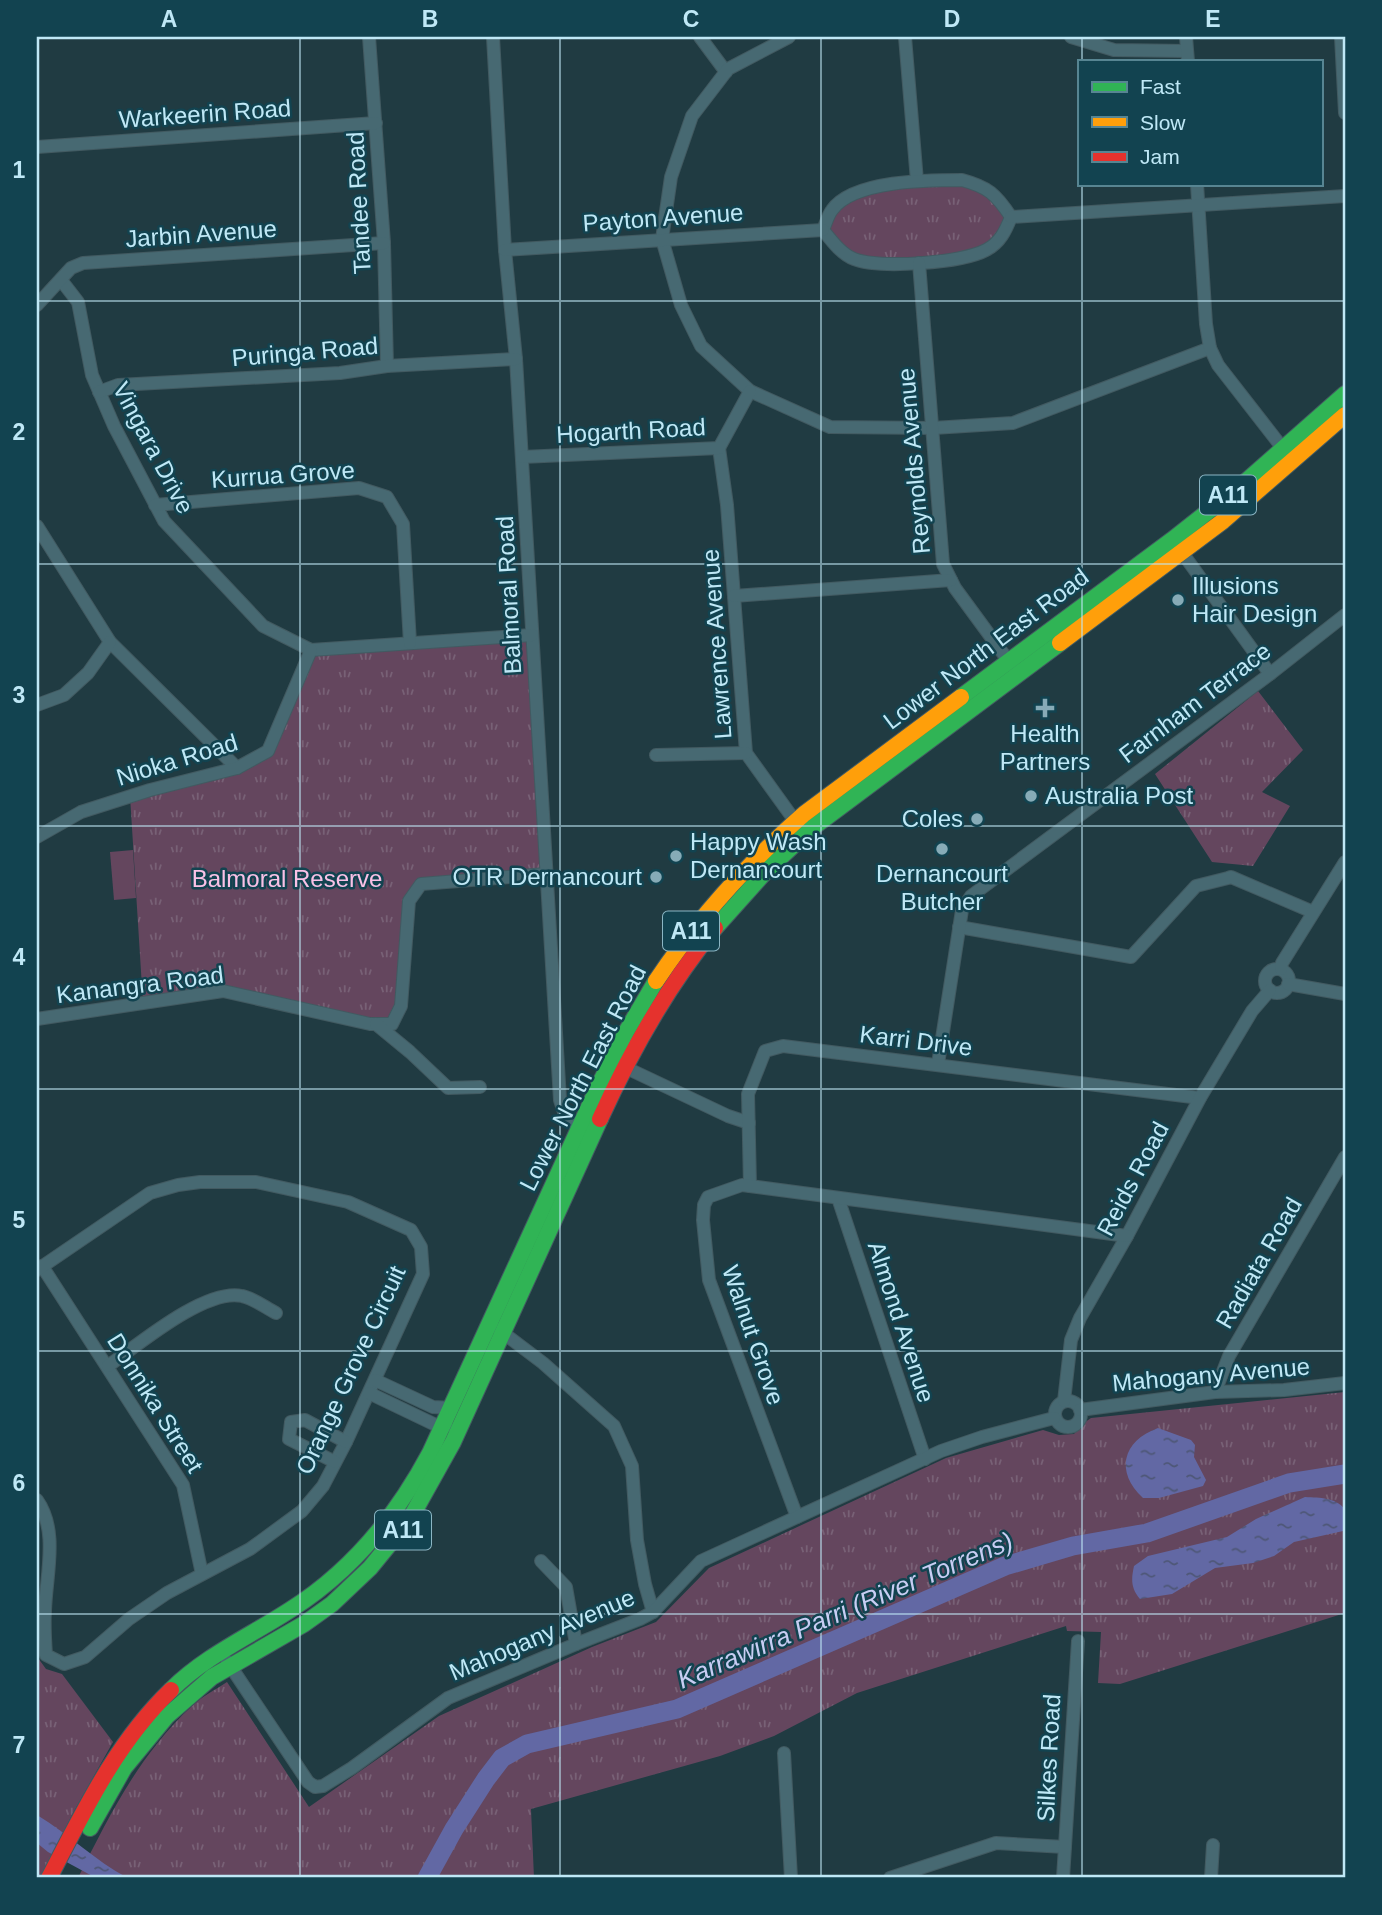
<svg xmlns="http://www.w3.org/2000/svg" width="1382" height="1915" viewBox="0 0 1382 1915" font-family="Helvetica,sans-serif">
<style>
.grass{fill:#64465e}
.park{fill:url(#park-tufts)}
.water{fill:url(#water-ripples)}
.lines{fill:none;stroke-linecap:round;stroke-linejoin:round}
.river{stroke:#6268a4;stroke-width:19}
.street-casing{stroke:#425a61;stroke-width:14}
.fast-casing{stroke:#425a61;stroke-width:18}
.slow-casing{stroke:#425a61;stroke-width:18}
.jam-casing{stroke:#425a61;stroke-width:18}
.street{stroke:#476972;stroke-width:12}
.fast{stroke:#30b455;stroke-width:16}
.slow{stroke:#ff9f0a;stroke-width:16}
.jam{stroke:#e5322d;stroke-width:16}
.grid{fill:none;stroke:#bfe8f6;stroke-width:2;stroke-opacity:0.55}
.poi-dot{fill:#87abb7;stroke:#124350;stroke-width:2.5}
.labels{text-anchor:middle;stroke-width:5;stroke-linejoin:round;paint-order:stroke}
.shield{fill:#124350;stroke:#8bb6c4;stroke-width:2}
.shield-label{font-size:23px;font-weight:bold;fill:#bfe8f6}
.street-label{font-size:24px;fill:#bfe8f6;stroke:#124350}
.poi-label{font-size:24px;fill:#bfe8f6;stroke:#124350;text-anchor:start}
.park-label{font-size:24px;fill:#fac1e6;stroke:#124350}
.water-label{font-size:26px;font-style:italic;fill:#c8cdf3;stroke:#124350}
.neatline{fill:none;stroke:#bfe8f6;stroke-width:2.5}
.grid-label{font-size:23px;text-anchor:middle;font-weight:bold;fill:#bfe8f6}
</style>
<defs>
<pattern id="park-tufts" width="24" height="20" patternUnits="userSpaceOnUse" patternTransform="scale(1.75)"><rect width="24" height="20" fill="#64465e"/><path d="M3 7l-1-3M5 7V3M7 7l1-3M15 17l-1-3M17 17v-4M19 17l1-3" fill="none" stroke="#786176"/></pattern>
<pattern id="water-ripples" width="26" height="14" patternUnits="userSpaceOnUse" patternTransform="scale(1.75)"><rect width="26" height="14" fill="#6268a4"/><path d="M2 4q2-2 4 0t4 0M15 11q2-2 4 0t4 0" fill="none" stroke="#4e5777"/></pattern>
</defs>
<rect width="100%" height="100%" fill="#203b42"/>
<path class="grass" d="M 133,850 L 136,898 L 114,900 L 110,852 Z"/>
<g class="park">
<path d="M 917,181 L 982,186 L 1011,217 L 1004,235 L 967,258 L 852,259 L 823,230 L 849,196 Z"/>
<path d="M 532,635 L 546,874 L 421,884 L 409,901 L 401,1006 L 392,1024 L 223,991 L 143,1003 L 130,796 L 268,751 L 311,650 Z"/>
<path d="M 1258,691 L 1303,750 L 1262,792 L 1290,806 L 1253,866 L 1212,862 L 1155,774 Z"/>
<path d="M 1345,1392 L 1345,1613 L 1120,1684 L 1098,1683 L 1101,1632 L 1067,1631 L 1066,1626 L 857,1693 L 774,1736 L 720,1756 L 531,1809 L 534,1878 L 78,1878 C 109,1816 139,1755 191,1707 C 201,1697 215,1690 227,1682 L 309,1807 L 439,1716 L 592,1647 L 656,1622 L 709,1568 L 946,1458 L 1043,1430 L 1059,1435 L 1074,1434 L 1081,1425 L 1091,1418 Z"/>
<path d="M 37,1612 L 38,1658 L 46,1669 L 62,1674 L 113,1742 L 73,1813 L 40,1878 L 37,1878 Z"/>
</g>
<g class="water">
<path d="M 1158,1428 L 1191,1440 L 1195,1445 L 1194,1457 L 1206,1480 L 1203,1486 L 1159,1498 L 1143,1498 C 1115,1472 1122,1441 1158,1428 Z"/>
<path d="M 1305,1497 C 1321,1498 1334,1497 1345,1509 L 1345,1528 L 1343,1531 L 1294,1542 L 1274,1556 L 1253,1563 L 1215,1568 L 1172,1594 L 1140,1599 C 1131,1588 1131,1580 1134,1566 L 1148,1556 L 1227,1537 L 1256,1519 Z"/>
<path d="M 37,1815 C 69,1834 95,1861 128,1878 L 96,1878 L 48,1852 L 37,1843 Z"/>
</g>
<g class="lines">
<path class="river" d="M 427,1878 L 454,1829 L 486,1779 L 502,1758 L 527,1744 L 677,1709 L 1005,1566 L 1073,1546 L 1147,1533 L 1289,1483 L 1345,1474"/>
<g class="street-casing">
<g id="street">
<path d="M 369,37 L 384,243 L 387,366"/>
<path d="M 493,37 L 505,250 L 516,359 L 560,1100 L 565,1115 L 583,1131"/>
<path d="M 700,37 L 726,72"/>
<path d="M 789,37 L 728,69 L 692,116 L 671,177 L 662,239 L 681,305 L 701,346 L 750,391 L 830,427 L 933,428 L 1013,423 L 1210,348"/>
<path d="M 905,37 L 917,181"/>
<path d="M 1071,37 L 1114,50 L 1187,51"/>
<path d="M 1186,37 L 1188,61"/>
<path d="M 1341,37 L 1345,113"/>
<path d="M 37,147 L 376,123"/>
<path d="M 962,180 C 988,187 996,194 1011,217 C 1006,230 1000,243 986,250 C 962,263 879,269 854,259 C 841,254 831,240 823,230 C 826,223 828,215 832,210 C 853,180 929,180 962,180 Z"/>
<path d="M 1197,184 L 1206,324 L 1210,348 L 1218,365 L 1288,455"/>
<path d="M 1011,217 L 1345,196"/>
<path d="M 505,250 L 823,230"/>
<path d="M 919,263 L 943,564 L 955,588 L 1013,667"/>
<path d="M 61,280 L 78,302 L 92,375 L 114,426 L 164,521 L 263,626 L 311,650 L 532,635"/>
<path d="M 37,305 L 71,268 L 83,263 L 384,243"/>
<path d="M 99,392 L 118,385 L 340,373 L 387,366 L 516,359"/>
<path d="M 719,448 L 727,505 L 746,753 L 795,821"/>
<path d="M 522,457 L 719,448 L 750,391"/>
<path d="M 155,505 L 359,488 L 387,497 L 403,524 L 410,643"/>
<path d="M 37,526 L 110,642 L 237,768"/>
<path d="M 1178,547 L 1270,674"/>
<path d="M 734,596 L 951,580"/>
<path d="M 37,705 L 64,695 L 88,673 L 110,642"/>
<path d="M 656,755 L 746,753"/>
<path d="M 37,837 L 81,812 L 150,790 L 237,768 L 268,751 L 311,650"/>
<path d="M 959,927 L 1131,957 L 1196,886 L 1228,878 L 1231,877 L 1313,912"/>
<circle cx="1277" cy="981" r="12"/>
<path d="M 1281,969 L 1282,963 L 1345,862"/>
<path d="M 1288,984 L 1345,994"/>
<path d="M 37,1019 L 223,991 L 370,1024 L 392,1024 L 401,1006 L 409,901 L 421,884 L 546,874"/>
<path d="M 376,1024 L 410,1052 L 448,1088 L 480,1087"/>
<path d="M 618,1064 L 728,1116 L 749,1123"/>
<path d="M 938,1064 L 962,910 L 971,896 L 1270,674 L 1345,615"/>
<path d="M 750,1186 L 748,1094 L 765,1051 L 783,1046 L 1200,1098"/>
<path d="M 838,1198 L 925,1459"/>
<path d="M 42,1266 L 183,1485 L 202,1574"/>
<path d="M 37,1270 L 150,1193 L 178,1185 L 200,1182 L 256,1182 L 348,1202 L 411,1230 L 421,1247 L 423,1274 L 346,1442 L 323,1486 L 302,1511 L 250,1549 L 167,1593 L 129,1619 L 85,1657 L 64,1664 L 46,1655 C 45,1640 44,1626 45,1611 C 46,1575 59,1531 37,1500"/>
<path d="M 498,1329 L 543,1363 L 614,1426 L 632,1466 L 637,1540 L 645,1584 L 653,1612"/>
<path d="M 108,1366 C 138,1345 205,1288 242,1296 C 253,1298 266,1308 276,1313"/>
<path d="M 375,1380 L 433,1407 L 451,1408"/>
<path d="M 1215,1392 L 1229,1356 L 1345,1157"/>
<path d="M 369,1393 L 442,1428 L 447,1426"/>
<circle cx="1068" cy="1414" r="13"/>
<path d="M 1064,1401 L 1071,1340 L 1080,1318 L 1127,1236 L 1200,1098 L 1252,1011 L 1270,990"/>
<path d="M 1080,1410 L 1215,1392 L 1284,1390 L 1345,1383"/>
<path d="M 335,1462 L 289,1439 L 291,1422 L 305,1420 L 346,1442"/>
<path d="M 797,1517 L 709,1280 L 703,1220 L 704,1205 L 708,1197 L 742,1185 L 1127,1236"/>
<path d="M 541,1561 L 566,1587 L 576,1644"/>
<path d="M 227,1661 L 308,1782 L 315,1787 L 323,1786 L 352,1768 L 448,1698 L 576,1644 L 640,1619 L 653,1612 L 701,1561 L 941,1451 L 982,1437 L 1054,1418"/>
<path d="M 784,1753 L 791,1878"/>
<path d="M 890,1878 L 996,1843 L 1065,1847"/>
<path d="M 1063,1878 L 1078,1641"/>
<path d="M 1211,1878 L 1213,1845"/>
</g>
</g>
<g class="fast-casing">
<g id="fast">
<path d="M 961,697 L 1172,540 L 1243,484 L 1345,394"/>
<path d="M 715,928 L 766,871 L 812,828 L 1060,643"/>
<path d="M 171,1690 C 205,1656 250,1636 290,1610 C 352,1571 396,1517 430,1453 L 598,1087 L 626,1032 L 656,981"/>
<path d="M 90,1828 L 124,1768 L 167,1716 L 212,1677 L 304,1624 L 332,1604 L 370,1568 L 410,1519 L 453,1442 L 600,1119"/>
</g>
</g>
<g class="slow-casing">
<g id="slow">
<path d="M 1060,643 L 1223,521 L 1345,415"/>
<path d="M 656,981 C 698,918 747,864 804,814 L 961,697"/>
</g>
</g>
<g class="jam-casing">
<g id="jam">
<path d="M 600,1119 C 631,1051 667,986 715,928"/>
<path d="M 49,1878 C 84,1811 116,1743 171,1690"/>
</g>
</g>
<use href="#street" class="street"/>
<use href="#fast" class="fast"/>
<use href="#slow" class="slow"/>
<use href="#jam" class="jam"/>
</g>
<path class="grid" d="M 300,37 L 300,1878M 560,37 L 560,1878M 821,37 L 821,1878M 1082,37 L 1082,61M 1082,184 L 1082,1878M 37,301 L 1345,301M 37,564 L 1345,564M 37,826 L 1345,826M 37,1089 L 1345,1089M 37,1351 L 1345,1351M 37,1614 L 1345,1614"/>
<g class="poi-dot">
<circle cx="1178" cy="600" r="7"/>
<path d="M1041.5 697.5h7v7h7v7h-7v7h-7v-7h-7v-7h7z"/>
<circle cx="1031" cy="796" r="7"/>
<circle cx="977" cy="819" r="7"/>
<circle cx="942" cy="849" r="7"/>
<circle cx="676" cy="856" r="7"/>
<circle cx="656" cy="877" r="7"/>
</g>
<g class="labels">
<g class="shield">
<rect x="1200" y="475.5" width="56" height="39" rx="5"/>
<rect x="663" y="911.5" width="56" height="39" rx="5"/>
<rect x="375" y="1510.5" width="56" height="39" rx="5"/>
</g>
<g class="shield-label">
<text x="1228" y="503">A11</text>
<text x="691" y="939">A11</text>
<text x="403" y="1538">A11</text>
</g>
<g class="street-label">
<text transform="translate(205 114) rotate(-4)" y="8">Warkeerin Road</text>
<text transform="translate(359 203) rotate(-93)" y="8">Tandee Road</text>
<text transform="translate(663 218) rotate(-4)" y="8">Payton Avenue</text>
<text transform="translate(201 234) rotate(-4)" y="8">Jarbin Avenue</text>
<text transform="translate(305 352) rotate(-5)" y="8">Puringa Road</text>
<text transform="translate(631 431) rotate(-3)" y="8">Hogarth Road</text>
<text transform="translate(153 448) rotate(62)" y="8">Vingara Drive</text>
<text transform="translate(914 461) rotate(-95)" y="8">Reynolds Avenue</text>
<text transform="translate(283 475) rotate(-4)" y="8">Kurrua Grove</text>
<text transform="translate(509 595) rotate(-93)" y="8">Balmoral Road</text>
<text transform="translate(717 644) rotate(-94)" y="8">Lawrence Avenue</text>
<text transform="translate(986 649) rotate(-37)" y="8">Lower North East Road</text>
<text transform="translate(1195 703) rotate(-37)" y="8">Farnham Terrace</text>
<text transform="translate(177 760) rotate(-17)" y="8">Nioka Road</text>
<text transform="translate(140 985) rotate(-7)" y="8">Kanangra Road</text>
<text transform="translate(916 1041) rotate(7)" y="8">Karri Drive</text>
<text transform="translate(583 1078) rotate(-63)" y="8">Lower North East Road</text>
<text transform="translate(1133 1179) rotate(-62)" y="8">Reids Road</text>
<text transform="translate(1259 1263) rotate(-60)" y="8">Radiata Road</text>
<text transform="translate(901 1322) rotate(72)" y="8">Almond Avenue</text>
<text transform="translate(753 1335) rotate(71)" y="8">Walnut Grove</text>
<text transform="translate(351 1370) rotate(-65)" y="8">Orange Grove Circuit</text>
<text transform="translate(1211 1375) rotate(-5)" y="8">Mahogany Avenue</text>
<text transform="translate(155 1403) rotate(58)" y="8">Donnika Street</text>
<text transform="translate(542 1635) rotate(-23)" y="8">Mahogany Avenue</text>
<text transform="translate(1049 1758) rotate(-87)" y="8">Silkes Road</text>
</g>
<g class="poi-label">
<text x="1192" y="594">Illusions<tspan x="1192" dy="28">Hair Design</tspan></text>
<text x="1045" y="742" text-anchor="middle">Health<tspan x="1045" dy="28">Partners</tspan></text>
<text x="1045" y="804">Australia Post</text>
<text x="963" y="827" text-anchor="end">Coles</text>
<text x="690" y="850">Happy Wash<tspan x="690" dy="28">Dernancourt</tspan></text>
<text x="942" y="882" text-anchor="middle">Dernancourt<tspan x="942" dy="28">Butcher</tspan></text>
<text x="642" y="885" text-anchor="end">OTR Dernancourt</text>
</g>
<g class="park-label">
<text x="287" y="887">Balmoral Reserve</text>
</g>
<g class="water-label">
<text transform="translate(845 1610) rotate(-23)" y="9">Karrawirra Parri (River Torrens)</text>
</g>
</g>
<rect width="1382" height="1915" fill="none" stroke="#124350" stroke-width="77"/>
<rect x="1078" y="60" width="245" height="126" fill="#124350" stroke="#578592" stroke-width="2"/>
<rect x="1092" y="82" width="35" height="10" fill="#30b455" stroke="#578592" stroke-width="2"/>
<text x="1140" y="94" font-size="21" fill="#bfe8f6">Fast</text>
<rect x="1092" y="117" width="35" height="10" fill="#ff9f0a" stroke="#578592" stroke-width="2"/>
<text x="1140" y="130" font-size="21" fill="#bfe8f6">Slow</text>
<rect x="1092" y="152" width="35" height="10" fill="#e5322d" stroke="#578592" stroke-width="2"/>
<text x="1140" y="164" font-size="21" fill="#bfe8f6">Jam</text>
<rect x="38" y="38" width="1306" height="1838" class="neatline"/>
<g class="grid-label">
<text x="169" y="27">A</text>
<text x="430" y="27">B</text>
<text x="691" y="27">C</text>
<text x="952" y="27">D</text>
<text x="1213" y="27">E</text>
<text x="19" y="178">1</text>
<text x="19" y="440">2</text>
<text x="19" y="703">3</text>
<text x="19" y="965">4</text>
<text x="19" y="1228">5</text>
<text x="19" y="1491">6</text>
<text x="19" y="1753">7</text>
</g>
</svg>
